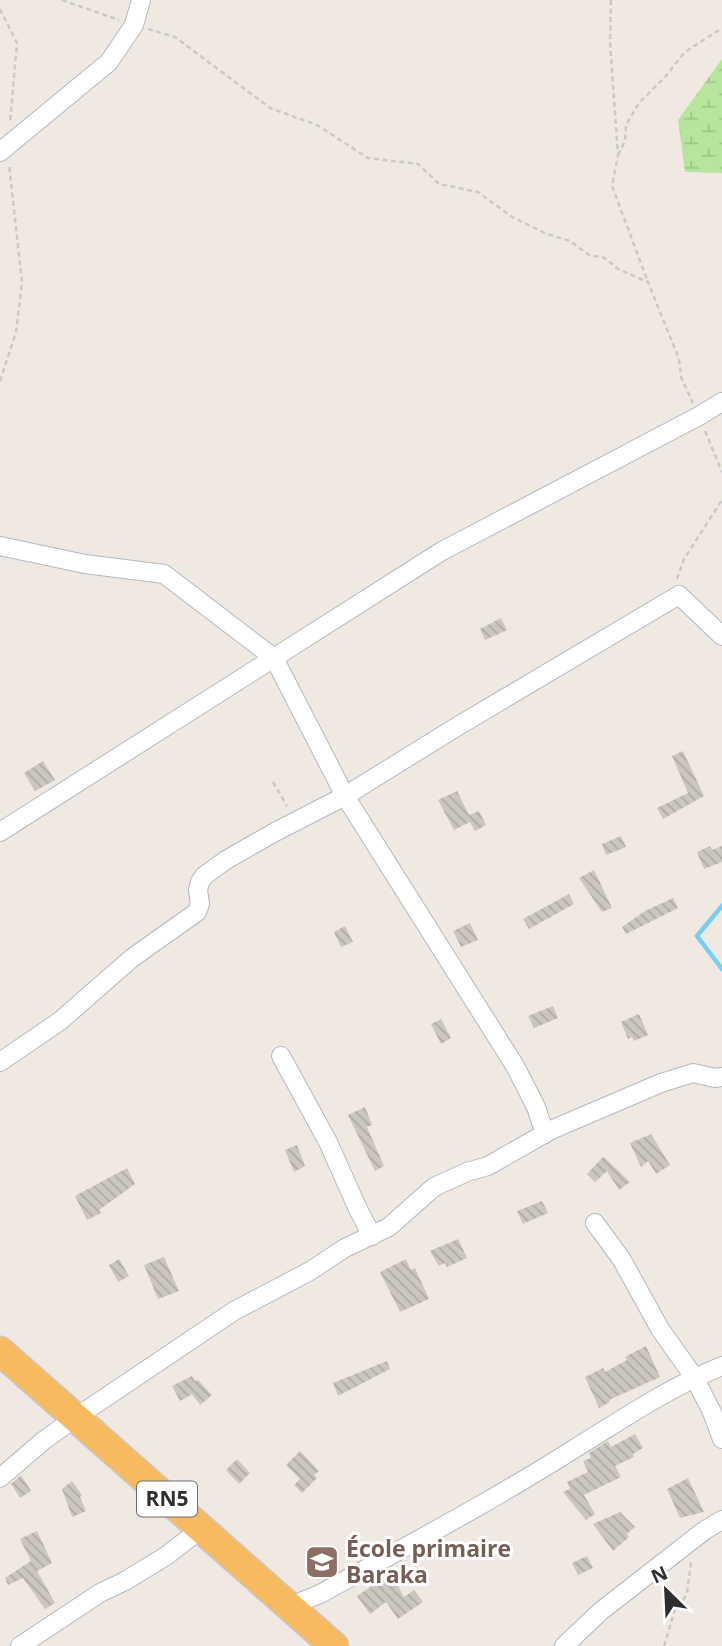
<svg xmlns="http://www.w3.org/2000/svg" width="722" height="1646" viewBox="0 0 722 1646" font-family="'Open Sans',sans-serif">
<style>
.wetland{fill:url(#wetland-marsh)}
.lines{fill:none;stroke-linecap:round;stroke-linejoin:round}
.stream{stroke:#75cff0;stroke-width:4.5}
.building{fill:url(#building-back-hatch)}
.minor-casing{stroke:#b4b7c1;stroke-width:20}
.trunk-casing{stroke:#c9c9c9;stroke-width:31}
.path{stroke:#c9c9c9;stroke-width:2.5;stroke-dasharray:5 3.5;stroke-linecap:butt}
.minor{stroke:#fff;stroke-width:18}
.trunk{stroke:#f8ba60;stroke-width:28}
.labels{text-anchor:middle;stroke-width:6;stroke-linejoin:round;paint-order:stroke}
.shield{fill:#fff;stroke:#6d6d6d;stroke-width:2}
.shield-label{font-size:21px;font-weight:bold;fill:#2e2e2e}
.education-label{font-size:23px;font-weight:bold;fill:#785e54;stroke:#fff;text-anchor:start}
</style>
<defs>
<pattern id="wetland-marsh" width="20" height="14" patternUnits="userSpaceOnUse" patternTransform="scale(1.75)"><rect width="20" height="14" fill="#b6e59e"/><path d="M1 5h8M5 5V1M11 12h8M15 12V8" fill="none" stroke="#9dc588"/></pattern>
<pattern id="building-back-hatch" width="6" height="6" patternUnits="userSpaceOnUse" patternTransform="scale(1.75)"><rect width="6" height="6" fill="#cbc7bf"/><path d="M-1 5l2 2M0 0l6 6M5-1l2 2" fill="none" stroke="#afaba4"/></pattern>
</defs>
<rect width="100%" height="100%" fill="#efe9e1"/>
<path class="wetland" d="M 722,59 L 722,173 L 685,172 L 678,120 Z"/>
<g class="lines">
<path class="stream" d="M 722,906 L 697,936 L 722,969"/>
</g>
<g class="building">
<path d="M 501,618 L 507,630 L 485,640 L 480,629 Z"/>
<path d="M 683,751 L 704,796 L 663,819 L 657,808 L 688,793 L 672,756 Z"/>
<path d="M 43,761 L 55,780 L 35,791 L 24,773 Z"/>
<path d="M 457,791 L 469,815 L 479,811 L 486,825 L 475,831 L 470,822 L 454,830 L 438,800 Z"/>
<path d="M 621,836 L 626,847 L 606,855 L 602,844 Z"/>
<path d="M 710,846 L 712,850 L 722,846 L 722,862 L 704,869 L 697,852 Z"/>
<path d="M 594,870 L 612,908 L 602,912 L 579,878 Z"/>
<path d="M 569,894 L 574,904 L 529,929 L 523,919 Z"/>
<path d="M 673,898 L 678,908 L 626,934 L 622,927 L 645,911 Z"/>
<path d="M 470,923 L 478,940 L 461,947 L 453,931 Z"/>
<path d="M 345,926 L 353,942 L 341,947 L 334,932 Z"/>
<path d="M 553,1006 L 558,1018 L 534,1028 L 528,1016 Z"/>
<path d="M 639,1014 L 648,1035 L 634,1041 L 632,1037 L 628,1039 L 621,1022 Z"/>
<path d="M 441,1019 L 451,1038 L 441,1044 L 431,1024 Z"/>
<path d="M 365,1107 L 372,1125 L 367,1127 L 384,1166 L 375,1171 L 348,1115 Z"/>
<path d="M 651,1134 L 670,1165 L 656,1174 L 648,1161 L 641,1167 L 630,1143 Z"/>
<path d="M 297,1145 L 305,1166 L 294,1172 L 285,1150 Z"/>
<path d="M 603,1157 L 604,1157 L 630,1182 L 619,1190 L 607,1171 L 595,1182 L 587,1174 Z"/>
<path d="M 127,1168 L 135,1184 L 99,1210 L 101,1213 L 87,1220 L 75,1196 Z"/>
<path d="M 542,1201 L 548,1213 L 523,1224 L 517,1211 Z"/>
<path d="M 458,1239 L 467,1258 L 447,1267 L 445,1263 L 439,1266 L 430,1251 Z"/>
<path d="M 164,1257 L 179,1291 L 158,1299 L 144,1265 Z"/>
<path d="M 119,1259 L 129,1276 L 118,1282 L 109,1265 Z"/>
<path d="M 406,1259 L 411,1270 L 415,1268 L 429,1299 L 400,1312 L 380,1272 Z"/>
<path d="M 646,1346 L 660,1377 L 609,1400 L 610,1402 L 599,1408 L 585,1377 L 603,1368 L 605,1372 L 627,1360 L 625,1357 Z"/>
<path d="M 387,1361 L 390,1369 L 338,1396 L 333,1383 Z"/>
<path d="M 192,1376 L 195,1381 L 198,1380 L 212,1395 L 200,1405 L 192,1394 L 180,1401 L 172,1386 Z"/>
<path d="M 635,1434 L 643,1448 L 633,1454 L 634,1457 L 615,1466 L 621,1477 L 584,1495 L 595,1514 L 586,1520 L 563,1492 L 570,1489 L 567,1482 L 588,1472 L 583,1461 L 591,1458 L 589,1453 L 608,1441 L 611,1447 Z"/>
<path d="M 300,1451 L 319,1471 L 314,1475 L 317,1478 L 302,1493 L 294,1485 L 300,1479 L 286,1465 Z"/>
<path d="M 237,1459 L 250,1473 L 239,1484 L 226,1470 Z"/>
<path d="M 21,1475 L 31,1491 L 20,1498 L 11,1484 Z"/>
<path d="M 688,1478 L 704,1512 L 680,1518 L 667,1489 Z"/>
<path d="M 72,1481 L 82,1495 L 80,1497 L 86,1511 L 72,1517 L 62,1489 Z"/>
<path d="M 620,1512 L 635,1527 L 627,1534 L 629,1537 L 613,1551 L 593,1524 Z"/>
<path d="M 37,1531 L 52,1563 L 37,1571 L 55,1603 L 45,1609 L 23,1578 L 8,1585 L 5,1578 L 31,1561 L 20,1539 Z"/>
<path d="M 587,1556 L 593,1568 L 578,1575 L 572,1563 Z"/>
<path d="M 389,1569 L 404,1597 L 414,1590 L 423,1602 L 398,1619 L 386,1602 L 370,1614 L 357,1596 L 379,1581 L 376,1576 Z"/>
</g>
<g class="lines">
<g class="minor-casing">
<g id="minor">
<path d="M 0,152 L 109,62 L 134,25 L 141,0"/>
<path d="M 0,546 L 85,564 L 164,574 L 274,658 L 345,796 L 515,1066 L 536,1107 L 545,1134"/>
<path d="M 0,832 L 442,551 L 699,416 L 722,402"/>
<path d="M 281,1056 L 328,1142 L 358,1209 L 372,1236"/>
<path d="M 0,1062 L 60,1021 L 132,958 L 197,912 L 200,904 L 198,890 L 200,882 L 204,876 L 226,860 L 275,832 L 345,796 L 458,726 L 679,595 L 722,636"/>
<path d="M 595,1223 L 622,1260 L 660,1329 L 694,1377 L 712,1412 L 722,1439"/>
<path d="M 0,1478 L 43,1441 L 75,1418 L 234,1311 L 310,1271 L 345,1248 L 389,1227 L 434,1187 L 467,1172 L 488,1166 L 551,1130 L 661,1083 L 693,1073 L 715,1078 L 722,1077"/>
<path d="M 288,1607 L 320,1594 C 405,1547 492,1501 574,1449 C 623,1419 669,1387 722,1366"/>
<path d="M 20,1646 L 100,1593 L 125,1581 L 166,1556 L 201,1529"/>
<path d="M 564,1646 L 601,1611 L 705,1530 L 722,1520"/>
</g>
</g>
<g class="trunk-casing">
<path id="trunk" d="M 0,1351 L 334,1646"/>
</g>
<g class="path">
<path d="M 62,0 L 119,20"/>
<path d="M 611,0 L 610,42 L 618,155 L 612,186 L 648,282"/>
<path d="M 0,9 L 17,43 L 10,122"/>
<path d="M 148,29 L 175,37 L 270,108 L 317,125 L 368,158 L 418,164 L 439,184 L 478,192 L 512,217 L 547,234 L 570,241 L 589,255 L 605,258 L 618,269 L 648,282 L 679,359 L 681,377 L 693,403"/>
<path d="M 618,155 L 625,141 L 626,125 L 639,103 L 665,77 L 685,52 L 722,28"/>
<path d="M 0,381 L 16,332 L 22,282 L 9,164"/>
<path d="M 705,431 L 722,472"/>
<path d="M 677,579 L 684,559 L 722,500"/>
<path d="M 273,782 L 287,806"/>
<path d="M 664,1646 L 676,1606 L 684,1599 L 687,1593 L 691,1562"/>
</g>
<use href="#minor" class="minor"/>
<use href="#trunk" class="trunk"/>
</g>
<defs>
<g id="school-square" transform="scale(1.75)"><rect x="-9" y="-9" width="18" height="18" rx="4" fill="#8d6e63" stroke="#fff"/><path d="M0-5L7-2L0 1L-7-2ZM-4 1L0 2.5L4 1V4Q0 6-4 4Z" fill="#fff"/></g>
</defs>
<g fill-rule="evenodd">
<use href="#school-square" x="322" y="1562"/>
</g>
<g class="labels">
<rect class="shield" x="137" y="1481.5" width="60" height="35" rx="5"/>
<g class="shield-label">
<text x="167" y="1506">RN5</text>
</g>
<g class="education-label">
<text x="346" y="1557">École primaire<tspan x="346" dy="26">Baraka</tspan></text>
</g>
</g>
<g transform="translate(666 1590) rotate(336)" stroke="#ffffff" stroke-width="5" paint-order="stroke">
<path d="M0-5L12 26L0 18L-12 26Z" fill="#2e2e2e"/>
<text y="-10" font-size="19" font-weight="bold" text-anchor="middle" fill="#2e2e2e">N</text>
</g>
</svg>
